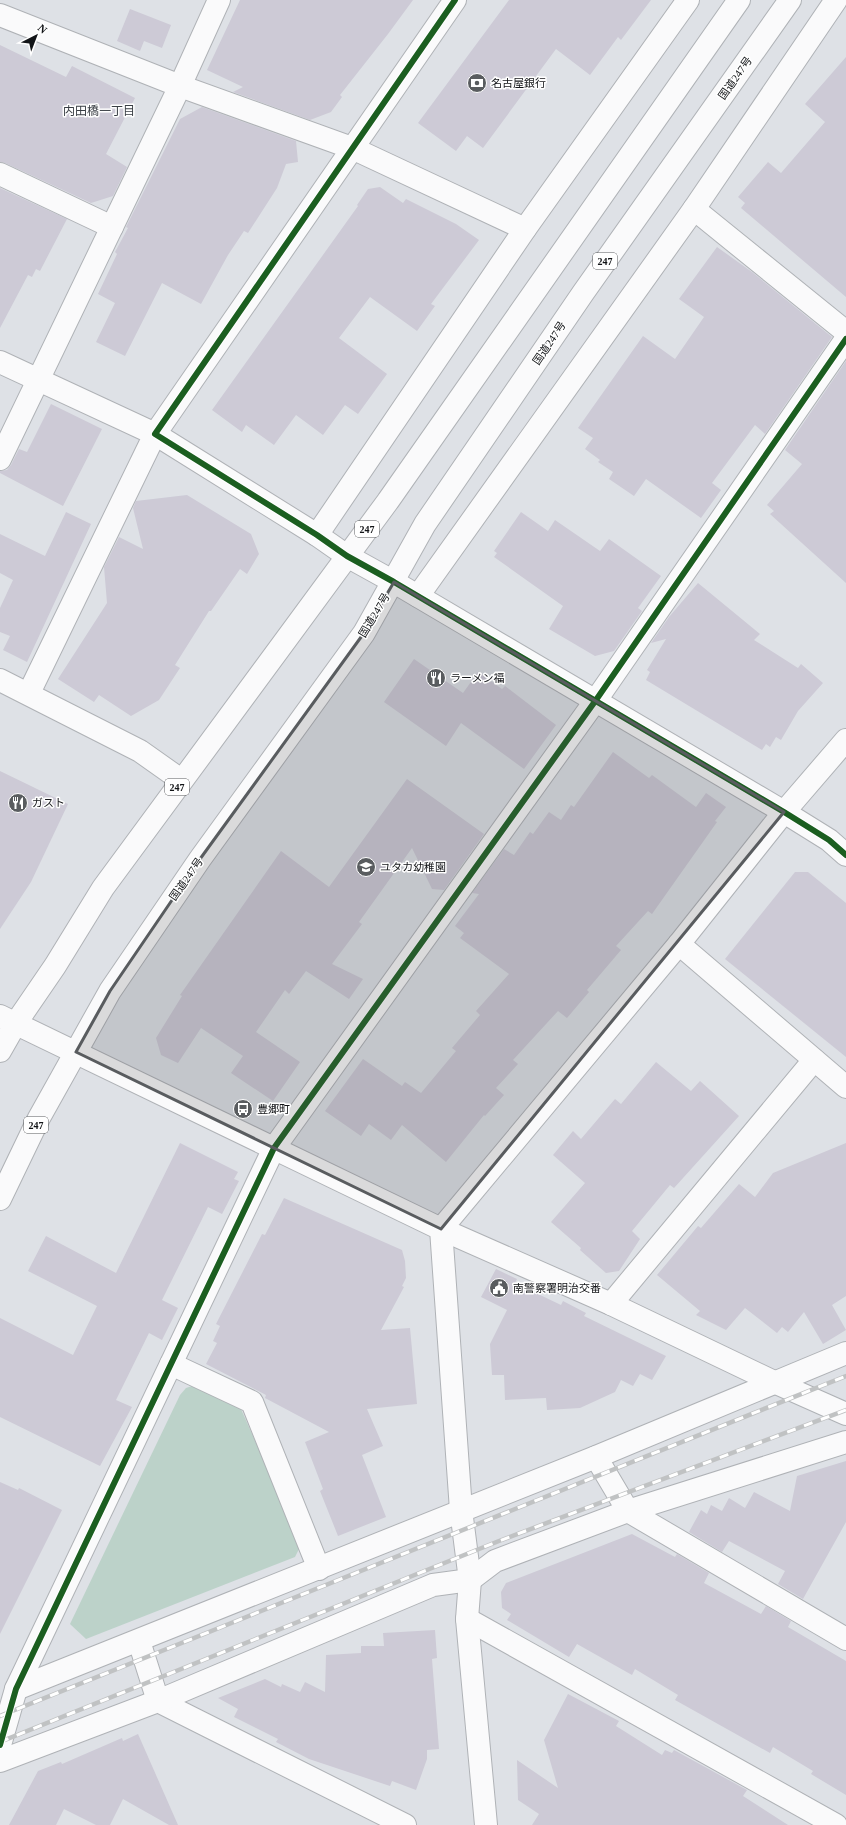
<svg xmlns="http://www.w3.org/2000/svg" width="846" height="1825" viewBox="0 0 846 1825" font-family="'Times New Roman','Noto Sans JP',serif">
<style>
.green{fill:#bcd2c9}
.building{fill:#cdcad6}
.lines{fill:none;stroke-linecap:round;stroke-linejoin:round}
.street-casing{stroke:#afb2b6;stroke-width:24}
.secondary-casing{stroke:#afb2b6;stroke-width:24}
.highway-casing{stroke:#afb2b6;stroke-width:24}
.street{stroke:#fafafb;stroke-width:22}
.secondary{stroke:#fafafb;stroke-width:22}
.highway{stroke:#fafafb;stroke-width:22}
.rail-casing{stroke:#c0c2c3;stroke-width:4.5}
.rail{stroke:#fff;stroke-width:3;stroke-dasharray:9;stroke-linecap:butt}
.cycleway-casing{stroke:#fff;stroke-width:8}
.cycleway{stroke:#1b5e20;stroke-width:6}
.marked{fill:#595c5f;fill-opacity:0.2;stroke:#595c5f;stroke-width:3;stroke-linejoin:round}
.labels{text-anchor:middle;stroke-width:3;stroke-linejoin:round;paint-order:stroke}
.shield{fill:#fff;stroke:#595a5d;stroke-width:1}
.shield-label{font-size:10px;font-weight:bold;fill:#121417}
.street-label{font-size:11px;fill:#121417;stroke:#fff}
.poi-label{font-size:11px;fill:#121417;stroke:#fff;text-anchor:start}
.neighbourhood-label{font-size:12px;fill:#393e44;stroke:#fff}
</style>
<rect width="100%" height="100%" fill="#dee1e6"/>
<path class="green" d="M 198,1384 L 241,1409 L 301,1545 L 295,1557 L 86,1639 L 70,1624 L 180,1395 L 186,1388 Z"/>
<g class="building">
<path d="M 240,0 L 413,0 L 388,34 L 340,95 L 342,97 L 331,112 L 310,120 L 233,92 L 243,87 L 207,70 Z"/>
<path d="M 509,0 L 651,0 L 621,40 L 618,37 L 590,75 L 556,49 L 483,148 L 467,136 L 456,151 L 418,123 Z"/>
<path d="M 130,9 L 171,25 L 162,48 L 144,41 L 140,51 L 117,41 Z"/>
<path d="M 0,45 L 66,77 L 72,66 L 135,98 L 106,154 L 127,167 L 113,196 L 91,203 L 5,163 L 0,162 Z"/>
<path d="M 846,57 L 846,297 L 741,208 L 745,203 L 738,197 L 768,162 L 781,173 L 825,122 L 805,104 Z"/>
<path d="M 202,107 L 296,141 L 298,162 L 286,164 L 277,188 L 248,233 L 244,231 L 228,255 L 201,304 L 162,283 L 125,356 L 96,342 L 115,303 L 98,294 L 117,254 L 115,252 L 128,228 L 126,227 L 180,119 Z"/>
<path d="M 380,187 L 403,203 L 406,199 L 456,224 L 479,240 L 431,304 L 435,306 L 417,331 L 370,297 L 339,338 L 387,374 L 358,414 L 345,405 L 323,435 L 296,415 L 274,445 L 246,425 L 242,432 L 212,410 L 358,206 L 357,205 L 368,189 Z"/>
<path d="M 0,188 L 67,219 L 40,271 L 36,269 L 32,277 L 28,275 L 0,328 Z"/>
<path d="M 717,247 L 752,272 L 832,337 L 765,434 L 755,425 L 712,483 L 721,490 L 701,518 L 646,479 L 634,496 L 609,479 L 613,472 L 598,462 L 600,460 L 585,449 L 593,438 L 578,428 L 643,336 L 675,359 L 704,317 L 679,299 Z"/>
<path d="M 846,361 L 846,583 L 770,514 L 774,511 L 767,505 L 802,464 L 785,450 Z"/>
<path d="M 51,404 L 102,429 L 63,506 L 0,473 L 0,471 L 7,470 L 11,465 L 19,449 L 27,452 Z"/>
<path d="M 187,495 L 251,534 L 259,554 L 247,574 L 240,569 L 211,611 L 209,611 L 175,665 L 180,668 L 159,700 L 131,716 L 99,695 L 94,702 L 58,679 L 107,603 L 104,567 L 119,537 L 143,549 L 133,508 L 136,501 Z"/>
<path d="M 66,512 L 91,524 L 27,662 L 3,650 L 10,636 L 0,632 L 0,608 L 13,580 L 0,573 L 0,534 L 45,556 Z"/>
<path d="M 521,512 L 548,531 L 555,520 L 600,551 L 609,539 L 661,576 L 638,608 L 642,611 L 614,651 L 595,656 L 549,629 L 563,606 L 494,557 L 497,553 L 494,551 Z"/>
<path d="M 698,583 L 760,634 L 754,640 L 798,668 L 801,664 L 823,683 L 798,711 L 781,740 L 776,737 L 770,747 L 766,744 L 762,750 L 646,680 L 650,672 L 647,670 L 666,639 L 651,643 L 669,617 Z"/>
<path d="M 414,659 L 463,693 L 478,672 L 502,689 L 505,686 L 556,725 L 524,769 L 461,723 L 446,746 L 384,702 Z"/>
<path d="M 613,752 L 649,778 L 652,775 L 696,807 L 706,793 L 726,807 L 715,821 L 717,822 L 652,914 L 648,911 L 616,946 L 621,950 L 587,990 L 589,992 L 567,1018 L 558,1011 L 513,1060 L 518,1064 L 496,1088 L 504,1095 L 485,1116 L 484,1115 L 446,1162 L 402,1125 L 391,1140 L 369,1124 L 361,1136 L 325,1111 L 363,1059 L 402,1086 L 405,1082 L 421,1093 L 456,1051 L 452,1048 L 480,1015 L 476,1011 L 509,974 L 460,938 L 464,933 L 455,926 L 479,894 L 472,893 L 504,849 L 514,855 L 530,832 L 533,834 L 549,812 L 561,820 L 571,805 L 574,807 Z"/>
<path d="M 0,771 L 68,804 L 31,882 L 0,929 Z"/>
<path d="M 407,779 L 484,834 L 444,890 L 432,889 L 412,848 L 359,922 L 362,924 L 332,964 L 363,979 L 349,999 L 306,971 L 289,994 L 285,990 L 256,1032 L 300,1062 L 273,1101 L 231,1073 L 243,1056 L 201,1028 L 178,1063 L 161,1055 L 156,1038 L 182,996 L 180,995 L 281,851 L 329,887 Z"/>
<path d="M 795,872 L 808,872 L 846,903 L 846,1057 L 725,959 Z"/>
<path d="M 656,1062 L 691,1091 L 700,1081 L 739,1116 L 674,1188 L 670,1185 L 632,1231 L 640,1239 L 619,1271 L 606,1273 L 580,1250 L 581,1248 L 551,1222 L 585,1183 L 553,1155 L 573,1131 L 581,1139 L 615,1099 L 621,1104 Z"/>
<path d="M 180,1143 L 238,1172 L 234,1179 L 239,1181 L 222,1214 L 208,1207 L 162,1300 L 178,1308 L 162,1340 L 149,1333 L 116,1400 L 132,1407 L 100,1466 L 0,1417 L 0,1318 L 73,1355 L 97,1306 L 28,1271 L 46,1236 L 116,1273 Z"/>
<path d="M 846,1143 L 846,1296 L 832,1305 L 846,1330 L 823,1344 L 804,1312 L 788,1332 L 782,1327 L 777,1333 L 745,1308 L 726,1330 L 696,1315 L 700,1311 L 657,1275 L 698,1226 L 701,1228 L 739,1184 L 755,1197 L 773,1173 Z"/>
<path d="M 284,1198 L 402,1250 L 405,1261 L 406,1278 L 402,1286 L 404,1287 L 381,1330 L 410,1328 L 417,1404 L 367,1409 L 383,1446 L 362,1455 L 386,1517 L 338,1536 L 320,1491 L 323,1489 L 305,1442 L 329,1432 L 265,1398 L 266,1395 L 206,1364 L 217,1343 L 213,1341 L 220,1326 L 216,1324 L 262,1234 L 265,1235 Z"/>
<path d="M 496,1269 L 517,1279 L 515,1283 L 561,1305 L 563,1301 L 586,1313 L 584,1316 L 666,1356 L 652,1380 L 640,1374 L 633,1386 L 621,1380 L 615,1392 L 580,1408 L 547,1410 L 546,1398 L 505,1400 L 504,1375 L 492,1375 L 490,1344 L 507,1310 L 481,1297 Z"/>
<path d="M 846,1461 L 846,1522 L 803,1599 L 778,1584 L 785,1571 L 729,1541 L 722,1552 L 689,1532 L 701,1510 L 707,1514 L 711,1505 L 722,1511 L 729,1498 L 745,1508 L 754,1492 L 790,1511 L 797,1476 Z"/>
<path d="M 0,1482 L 18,1490 L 19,1488 L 62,1510 L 0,1634 Z"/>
<path d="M 632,1534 L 675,1557 L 677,1554 L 709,1573 L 704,1583 L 761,1614 L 766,1606 L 791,1621 L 788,1627 L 846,1661 L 846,1795 L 811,1774 L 813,1771 L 773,1747 L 770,1753 L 675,1700 L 678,1695 L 635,1669 L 632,1675 L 577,1644 L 569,1657 L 507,1620 L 511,1614 L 502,1608 L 501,1592 L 506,1583 Z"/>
<path d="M 435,1630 L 437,1658 L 432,1659 L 439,1749 L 427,1750 L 427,1759 L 416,1790 L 392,1781 L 390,1786 L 309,1759 L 276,1742 L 278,1739 L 234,1717 L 238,1709 L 218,1698 L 265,1679 L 281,1687 L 282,1684 L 300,1692 L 305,1682 L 325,1692 L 326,1655 L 361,1653 L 361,1646 L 384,1646 L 383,1633 Z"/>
<path d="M 568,1694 L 619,1721 L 616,1726 L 662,1755 L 665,1750 L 672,1753 L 674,1750 L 747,1790 L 743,1796 L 788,1825 L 532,1825 L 539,1814 L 518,1800 L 517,1760 L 558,1788 L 544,1740 Z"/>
<path d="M 138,1734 L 178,1825 L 169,1825 L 123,1799 L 110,1825 L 96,1825 L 64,1809 L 56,1825 L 9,1825 L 38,1771 L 61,1762 L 62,1764 L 122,1738 L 123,1741 Z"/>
</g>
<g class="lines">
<g class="street-casing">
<g id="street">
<path d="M 0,15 L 180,86 L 352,148 L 525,229"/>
<path d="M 0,174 L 112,227"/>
<path d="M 694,209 L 846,332"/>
<path d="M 0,362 L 155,434 L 29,693"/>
<path d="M 0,459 L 180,86 L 219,0"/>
<path d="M 317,535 L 525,229 L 688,0"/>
<path d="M 418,596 L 694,209 L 836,0"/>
<path d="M 0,680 L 140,751 L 181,780"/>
<path d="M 784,812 L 829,840 L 846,855"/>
<path d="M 679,944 L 846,1087"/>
<path d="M 611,1304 L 814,1060"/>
<path d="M 171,1364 L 252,1402 L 319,1569"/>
<path d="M 596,1457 L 628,1511 L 846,1639"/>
<path d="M 467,1619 L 836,1825"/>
<path d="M 139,1641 L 158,1701 L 405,1825"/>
<path d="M 16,1689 L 596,1457 L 846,1353"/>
<path d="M 0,1745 L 16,1689 L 274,1148 L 596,700 L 846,339"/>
<path d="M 0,1761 L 158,1701 L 433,1585 L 470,1580 L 495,1561 L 628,1511 L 846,1442"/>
</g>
</g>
<g class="secondary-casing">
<g id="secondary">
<path d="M 455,0 L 155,434 L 317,535 L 347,556 L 394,582 L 784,812"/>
<path d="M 846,740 L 784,812 L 679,944 L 441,1229 L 611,1304 L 774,1382 L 846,1414"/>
<path d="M 0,1016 L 441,1229 L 461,1510 L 470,1580 L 467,1619 L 486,1825"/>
</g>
</g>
<g class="highway-casing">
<g id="highway">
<path d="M 0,1051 L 16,1023 L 55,966 L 103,888 L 388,501 L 739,0"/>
<path d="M 0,1199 L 39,1118 L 110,991 L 200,859 L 364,633 L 425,524 L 583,293 L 790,0"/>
</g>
</g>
<use href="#street" class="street"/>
<use href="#secondary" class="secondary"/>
<use href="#highway" class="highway"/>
<g class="rail-casing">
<g id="rail">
<path d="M 0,1716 L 846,1376"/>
<path d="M 0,1742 L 499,1541 L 846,1410"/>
</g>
</g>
<use href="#rail" class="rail"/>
<g class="cycleway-casing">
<g id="cycleway">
<path d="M 455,0 L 155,434 L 317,535 L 347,556 L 394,582 L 784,812 L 829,840 L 846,855"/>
<path d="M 0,1745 L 16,1689 L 274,1148 L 596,700 L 846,339"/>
</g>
</g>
<use href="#cycleway" class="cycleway"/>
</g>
<path class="marked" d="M 394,582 L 784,812 L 441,1229 L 76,1052 L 110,991 L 200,859 L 364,633 Z"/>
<defs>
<g id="bank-disc" transform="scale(1)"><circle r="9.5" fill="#595c5f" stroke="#fff"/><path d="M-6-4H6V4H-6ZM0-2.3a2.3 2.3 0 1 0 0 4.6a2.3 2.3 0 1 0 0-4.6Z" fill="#fff"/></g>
<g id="restaurant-disc" transform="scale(1)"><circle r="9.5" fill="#595c5f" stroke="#fff"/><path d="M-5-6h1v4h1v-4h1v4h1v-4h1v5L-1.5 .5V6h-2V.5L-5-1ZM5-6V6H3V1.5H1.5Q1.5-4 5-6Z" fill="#fff"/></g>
<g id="school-disc" transform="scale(1)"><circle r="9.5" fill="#595c5f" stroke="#fff"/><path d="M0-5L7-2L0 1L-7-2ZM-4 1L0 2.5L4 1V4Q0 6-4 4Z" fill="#fff"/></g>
<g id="bus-disc" transform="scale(1)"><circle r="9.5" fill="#595c5f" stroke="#fff"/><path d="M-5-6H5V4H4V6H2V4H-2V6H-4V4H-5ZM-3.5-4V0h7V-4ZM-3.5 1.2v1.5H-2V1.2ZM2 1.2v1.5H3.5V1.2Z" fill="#fff"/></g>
<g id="civic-disc" transform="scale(1)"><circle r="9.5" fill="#595c5f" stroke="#fff"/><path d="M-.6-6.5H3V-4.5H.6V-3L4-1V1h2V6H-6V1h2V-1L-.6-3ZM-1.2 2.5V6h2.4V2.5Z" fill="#fff"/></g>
</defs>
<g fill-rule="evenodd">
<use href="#bank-disc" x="477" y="83"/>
<use href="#restaurant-disc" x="436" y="678"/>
<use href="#restaurant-disc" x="18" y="803"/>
<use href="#school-disc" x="366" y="867"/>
<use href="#bus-disc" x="243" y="1109"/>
<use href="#civic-disc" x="499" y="1288"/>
</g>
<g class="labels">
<g class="shield">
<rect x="593" y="253" width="24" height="16" rx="3"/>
<rect x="355" y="521" width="24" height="16" rx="3"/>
<rect x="165" y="779" width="24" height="16" rx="3"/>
<rect x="24" y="1117" width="24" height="16" rx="3"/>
</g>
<g class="shield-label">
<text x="605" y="265">247</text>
<text x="367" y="533">247</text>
<text x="177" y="791">247</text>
<text x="36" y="1129">247</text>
</g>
<g class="street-label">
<text transform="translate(735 78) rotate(-55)" y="4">国道247号</text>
<text transform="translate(549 343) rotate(-56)" y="4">国道247号</text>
<text transform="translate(374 615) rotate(-59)" y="4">国道247号</text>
<text transform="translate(186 879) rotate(-55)" y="4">国道247号</text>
</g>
<g class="poi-label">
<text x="491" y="87">名古屋銀行</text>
<text x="450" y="682">ラーメン福</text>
<text x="32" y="807">ガスト</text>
<text x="380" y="871">ユタカ幼稚園</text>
<text x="257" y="1113">豊郷町</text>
<text x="513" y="1292">南警察署明治交番</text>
</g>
<g class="neighbourhood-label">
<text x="99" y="115">内田橋一丁目</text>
</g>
</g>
<g transform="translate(36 36) rotate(42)" stroke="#ffffff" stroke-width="3" paint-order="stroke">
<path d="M0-3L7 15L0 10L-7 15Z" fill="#121417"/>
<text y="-6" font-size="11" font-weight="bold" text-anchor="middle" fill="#121417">N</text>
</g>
</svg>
